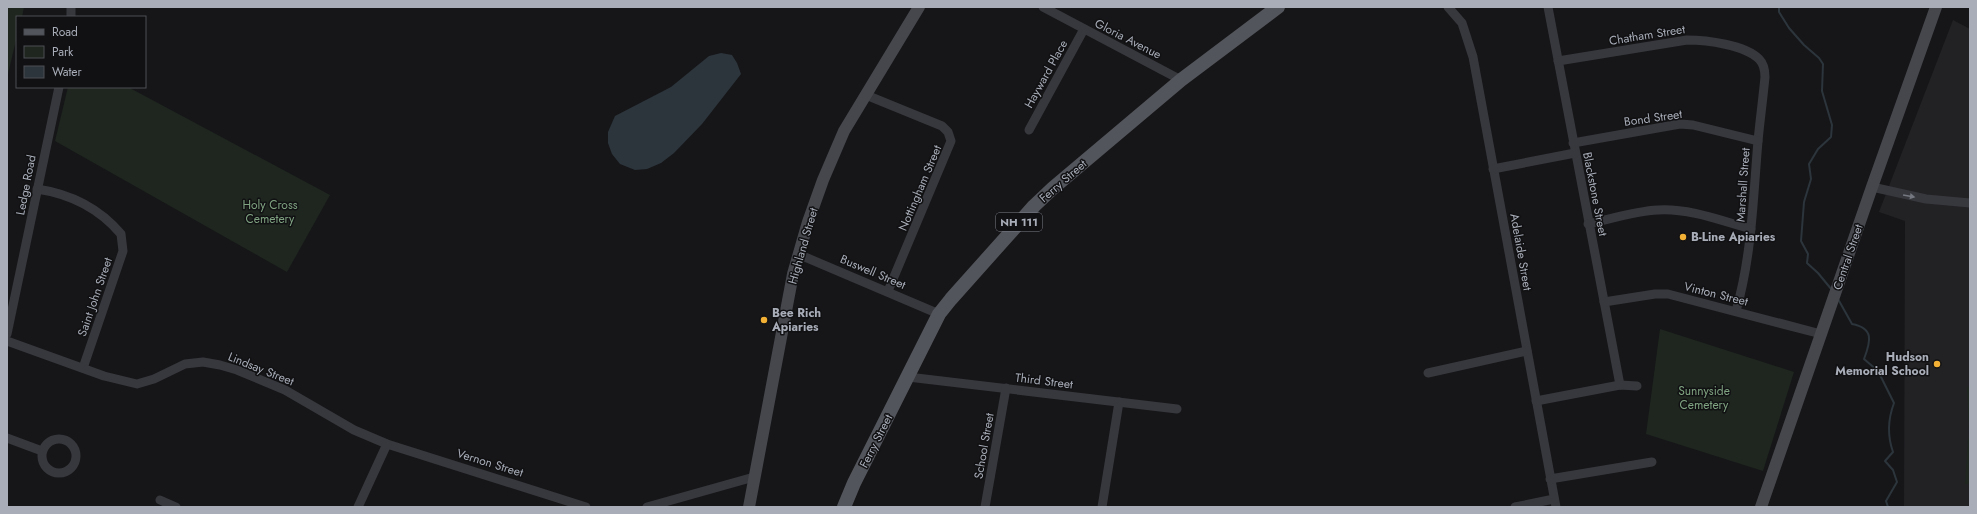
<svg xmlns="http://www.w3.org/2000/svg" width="1977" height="514" viewBox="0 0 1977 514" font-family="Jost,sans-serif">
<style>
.built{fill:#222225}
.green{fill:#1e261f}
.water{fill:#2c353c}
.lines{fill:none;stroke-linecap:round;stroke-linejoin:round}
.stream{stroke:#2c353c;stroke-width:2}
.street{stroke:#37383d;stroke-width:9}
.secondary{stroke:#45474d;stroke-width:12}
.primary{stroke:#53555c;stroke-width:14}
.oneway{fill:#757881}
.poi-dot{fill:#f2b134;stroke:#111113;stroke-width:1.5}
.labels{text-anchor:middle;stroke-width:3;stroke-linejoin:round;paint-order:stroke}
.shield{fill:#111113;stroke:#7b7e86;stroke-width:1}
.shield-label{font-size:11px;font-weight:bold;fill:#a8adb8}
.street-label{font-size:12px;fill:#a8adb8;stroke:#111113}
.park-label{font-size:12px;fill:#7fa381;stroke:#111113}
.poi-label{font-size:12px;font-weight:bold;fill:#a8adb8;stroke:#111113;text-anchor:start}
</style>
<rect width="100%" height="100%" fill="#161618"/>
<path class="built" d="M 1953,20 L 1970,29 L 1970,507 L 1904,507 L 1905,221 L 1879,212 Z"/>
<g class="green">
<path d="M 7,7 L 24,7 L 22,17 L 17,17 L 17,36 L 7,78 Z"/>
<path d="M 68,87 L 128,87 L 330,195 L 287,272 L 55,141 Z"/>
<path d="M 1660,329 L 1794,372 L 1763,471 L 1646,434 Z"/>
<path d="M 1967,387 L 1970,387 L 1970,433 L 1969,433 Z"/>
<path d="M 1968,438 L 1970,438 L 1970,484 L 1965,484 Z"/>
</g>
<path class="water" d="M 721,53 L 732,55 L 737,63 L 741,74 L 702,124 L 674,153 L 661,163 L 647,169 L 635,170 L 620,164 L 612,154 L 608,143 L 608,132 L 615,116 L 671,87 L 709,56 Z"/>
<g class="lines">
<g class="stream">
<path d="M 1779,7 L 1779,12 L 1789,28 L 1804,45 L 1819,58 L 1823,64 L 1822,91 L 1832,125 L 1831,137 L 1818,149 L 1809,164 L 1811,179 L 1804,202 L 1801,241 L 1808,254 L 1807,263 L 1818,273 L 1832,290"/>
<path d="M 1838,299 L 1852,324 C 1874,328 1871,341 1864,359 L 1878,371 L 1894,403 C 1888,419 1887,435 1893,452 L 1885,461 L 1893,470 L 1897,482 L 1886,501 L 1888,507"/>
</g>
<g class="street">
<path d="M 71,7 L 71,17"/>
<path d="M 1043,7 L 1181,80"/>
<path d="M 1448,7 L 1462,23 L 1473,57 L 1556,507"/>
<path d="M 1548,7 L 1620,385"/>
<path d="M 1558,61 L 1687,40 C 1707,40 1745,45 1759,59 C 1764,64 1765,71 1765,77 C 1763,98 1760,120 1758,141 C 1753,199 1752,255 1736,311"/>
<path d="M 866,95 L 942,126 L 948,132 L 951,141 L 888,291"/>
<path d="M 1029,130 L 1084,29"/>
<path d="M 1573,143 L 1680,124 L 1693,125 L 1758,141"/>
<path d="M 1493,169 L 1575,153"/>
<path d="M 1872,187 L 1926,199 L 1970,203"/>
<path d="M 37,189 C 71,194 99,208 121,234 L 123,251 L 83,368"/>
<path d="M 1588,224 C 1611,219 1635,211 1658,210 C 1689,208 1722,221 1751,229"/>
<path d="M 798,254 L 939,314"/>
<path d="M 1604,302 L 1655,294 L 1668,294 L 1821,334"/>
<path d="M 7,334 L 59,87"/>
<path d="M 7,341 L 104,376 L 137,384 L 154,379 L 185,364 L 203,362 L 220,365 L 237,370 L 285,390 L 354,430 L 387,444 L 586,507"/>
<path d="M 1428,373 L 1527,351"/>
<path d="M 908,377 L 1177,409"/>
<path d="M 1536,401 L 1620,385 L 1637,386"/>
<path d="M 7,438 L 42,451"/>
<circle cx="59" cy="456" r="17"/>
<path d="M 1550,479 L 1652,462"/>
<path d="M 160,500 L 176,507"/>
<path d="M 358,507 L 387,444"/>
<path d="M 647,507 L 754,477"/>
<path d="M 985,507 L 1006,388"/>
<path d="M 1102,507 L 1119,402"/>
<path d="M 1515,507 L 1554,499"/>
</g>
<g class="secondary">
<path d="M 749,507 L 793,274 L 808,222 L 823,180 L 844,131 L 919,7"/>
<path d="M 1761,507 L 1872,187 L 1936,7"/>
</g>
<path class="primary" d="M 844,507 L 854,483 L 939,314 L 951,299 L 1034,206 L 1053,188 L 1181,80 L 1278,7"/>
</g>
<defs><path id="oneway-solid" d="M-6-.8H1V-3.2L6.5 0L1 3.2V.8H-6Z"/></defs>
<use class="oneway" href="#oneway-solid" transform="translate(1909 196) rotate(10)"/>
<g class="poi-dot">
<circle cx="1683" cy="237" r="4"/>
<circle cx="764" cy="320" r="4"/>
<circle cx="1937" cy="364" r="4"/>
</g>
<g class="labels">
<rect class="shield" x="996" y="213" width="46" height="18" rx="3"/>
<g class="shield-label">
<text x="1019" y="226">NH 111</text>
</g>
<g class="street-label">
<text transform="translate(1647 35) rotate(-9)" y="4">Chatham Street</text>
<text transform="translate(1128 39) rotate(27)" y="4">Gloria Avenue</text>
<text transform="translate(1046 74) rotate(-61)" y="4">Hayward Place</text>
<text transform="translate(1653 118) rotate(-8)" y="4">Bond Street</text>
<text transform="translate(1063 181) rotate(-41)" y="4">Ferry Street</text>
<text transform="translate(26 185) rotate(-79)" y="4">Ledge Road</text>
<text transform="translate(1743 185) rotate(-86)" y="4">Marshall Street</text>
<text transform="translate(920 188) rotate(-67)" y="4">Nottingham Street</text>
<text transform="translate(1595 194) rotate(79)" y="4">Blackstone Street</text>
<text transform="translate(803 246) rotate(-74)" y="4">Highland Street</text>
<text transform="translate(1521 252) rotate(80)" y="4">Adelaide Street</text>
<text transform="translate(1848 257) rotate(-71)" y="4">Central Street</text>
<text transform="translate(873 272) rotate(23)" y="4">Buswell Street</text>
<text transform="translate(1716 294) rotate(14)" y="4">Vinton Street</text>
<text transform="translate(95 297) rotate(-71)" y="4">Saint John Street</text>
<text transform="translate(261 369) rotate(22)" y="4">Lindsay Street</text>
<text transform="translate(1044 381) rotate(7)" y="4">Third Street</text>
<text transform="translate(876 441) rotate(-63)" y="4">Ferry Street</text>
<text transform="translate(984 446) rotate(-80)" y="4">School Street</text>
<text transform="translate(490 463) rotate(17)" y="4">Vernon Street</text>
</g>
<g class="park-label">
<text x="270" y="209">Holy Cross<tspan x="270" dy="14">Cemetery</tspan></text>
<text x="1704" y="395">Sunnyside<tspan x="1704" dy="14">Cemetery</tspan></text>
</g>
<g class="poi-label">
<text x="1691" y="241">B-Line Apiaries</text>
<text x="772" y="317">Bee Rich<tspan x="772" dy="14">Apiaries</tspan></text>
<text x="1929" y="361" text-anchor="end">Hudson<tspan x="1929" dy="14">Memorial School</tspan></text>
</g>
</g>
<rect width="1977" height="514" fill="none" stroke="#a8adb8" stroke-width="16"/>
<rect x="16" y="16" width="130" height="72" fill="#111113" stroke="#4d4f55"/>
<rect x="24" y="29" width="20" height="6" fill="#53555c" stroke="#4d4f55"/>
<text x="52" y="36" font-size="12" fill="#a8adb8">Road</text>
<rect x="24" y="46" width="20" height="12" fill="#1e261f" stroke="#4d4f55"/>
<text x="52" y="56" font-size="12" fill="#a8adb8">Park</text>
<rect x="24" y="66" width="20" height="12" fill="#2c353c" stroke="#4d4f55"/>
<text x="52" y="76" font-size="12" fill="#a8adb8">Water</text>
</svg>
